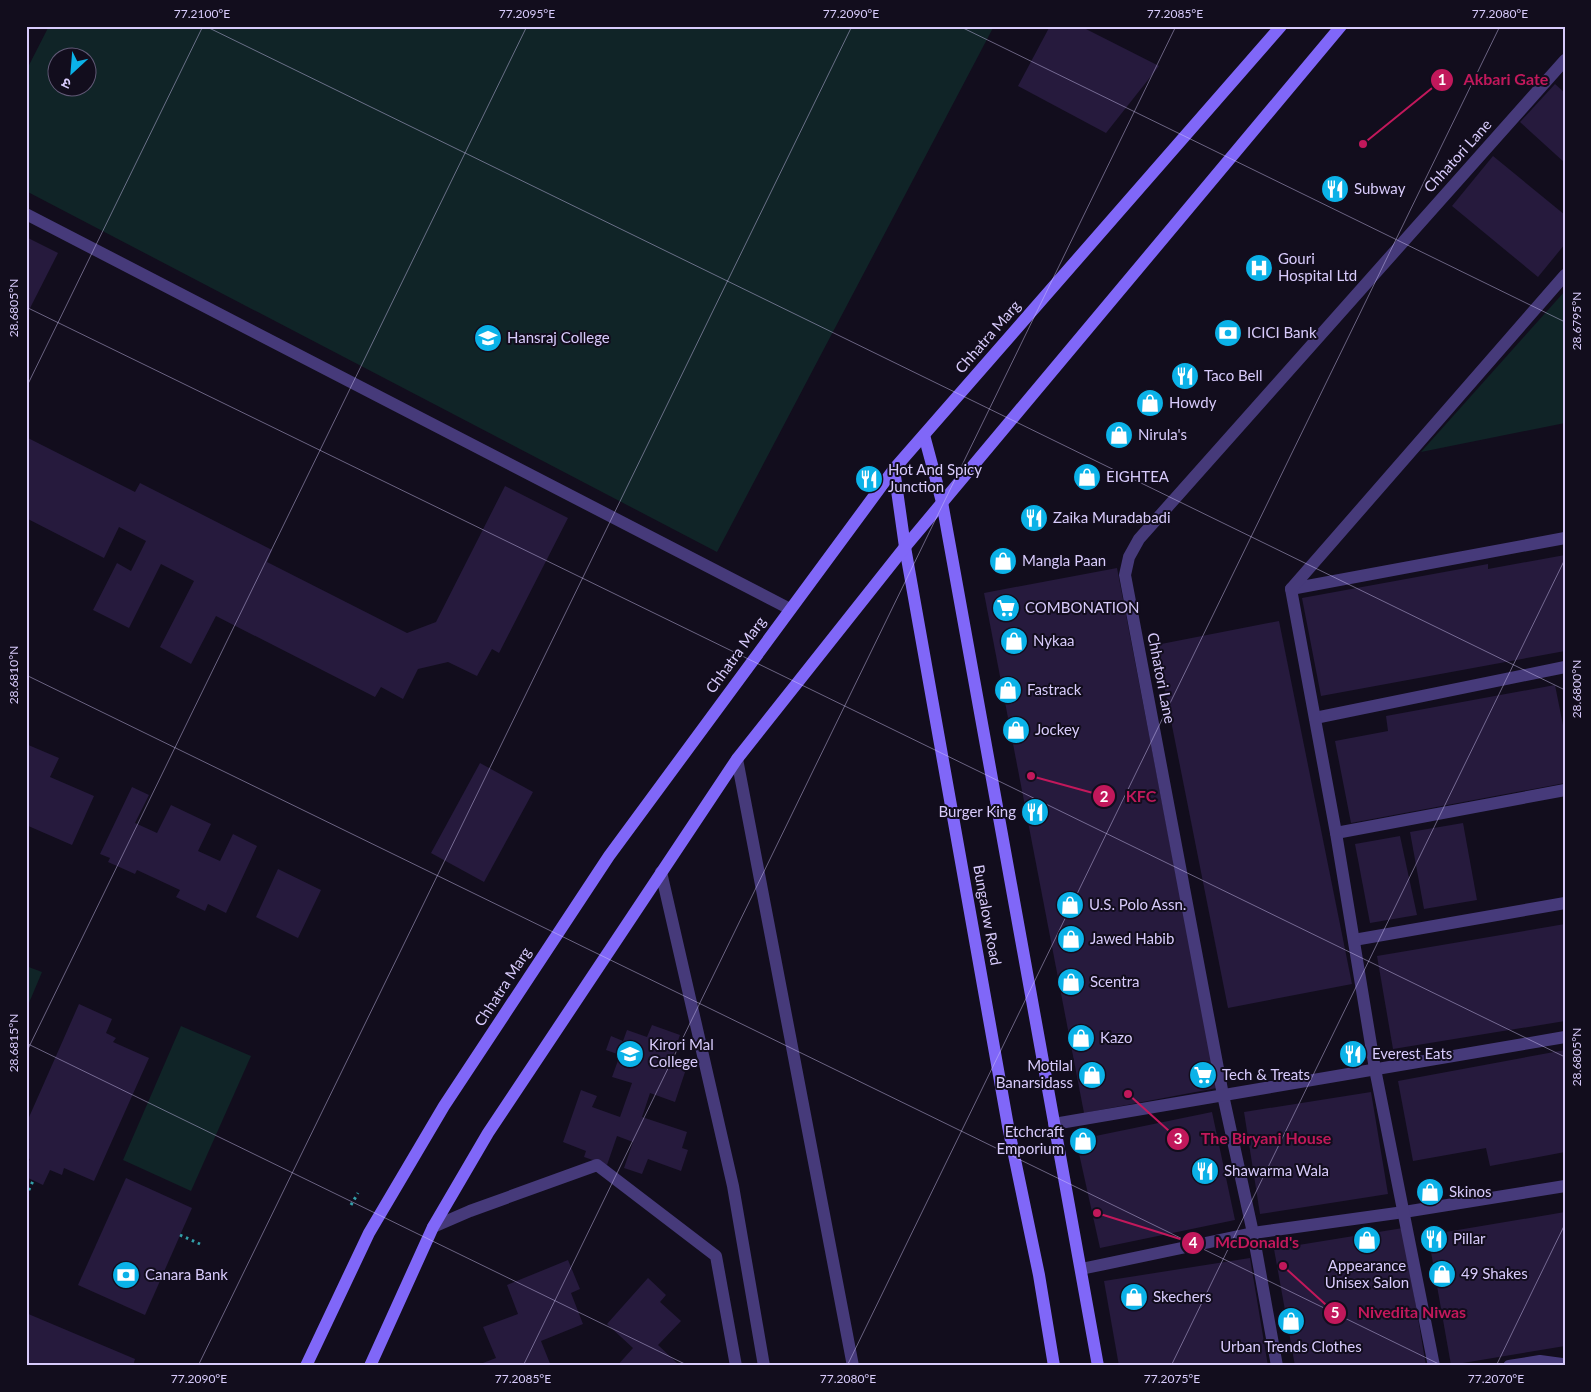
<svg xmlns="http://www.w3.org/2000/svg" width="1591" height="1392" viewBox="0 0 1591 1392" font-family="Lato,'Noto Sans Devanagari',sans-serif">
<style>
.green{fill:#102427;fill-rule:evenodd}
.building{fill:#261a3d}
.lines{fill:none;stroke-linecap:round;stroke-linejoin:round}
.path{stroke:#339fa9;stroke-width:3;stroke-dasharray:2.5 4;stroke-linecap:butt}
.lane{stroke:#463a7a;stroke-width:12}
.street{stroke:#463a7a;stroke-width:12}
.secondary{stroke:#8067f8;stroke-width:12}
.ticks{fill:none;stroke:#d8cbfc;stroke-width:1;stroke-opacity:0.45}
.labels{text-anchor:middle;stroke-width:4;stroke-linejoin:round;paint-order:stroke}
.street-label{font-size:15px;fill:#d8cbfc;stroke:#120d1d}
.poi-label{font-size:15px;fill:#d8cbfc;stroke:#120d1d;text-anchor:start}
.leader{fill:none;stroke:#c2185b;stroke-width:2}
.callout-dot{fill:#c2185b;stroke:#120d1d;stroke-width:2}
.mark-label{font-size:15px;text-anchor:middle;font-weight:bold;fill:#fff}
.callout-label{font-size:16px;text-anchor:middle;font-weight:bold;fill:#c2185b;stroke:#120d1d;stroke-width:4;stroke-linejoin:round;paint-order:stroke}
.neatline{fill:none;stroke:#d8cbfc;stroke-width:2}
.ticks-label{font-size:12px;text-anchor:middle;fill:#d8cbfc}
</style>
<rect width="100%" height="100%" fill="#120d1d"/>
<g class="green">
<path d="M 49,26 L 994,26 L 717,552 L 26,191 L 26,71 ZM 58,58 L 88,58 L 88,88 L 58,88 Z"/>
<path d="M 1565,291 L 1565,423 L 1421,452 Z"/>
<path d="M 26,966 L 42,972 L 26,1010 Z"/>
<path d="M 181,1026 L 251,1056 L 191,1191 L 123,1160 Z"/>
</g>
<g class="building">
<path d="M 1050,26 L 1080,26 L 1159,66 L 1106,133 L 1018,86 Z"/>
<path d="M 1555,84 L 1565,93 L 1565,163 L 1520,122 Z"/>
<path d="M 1493,156 L 1565,215 L 1565,244 L 1538,277 L 1452,206 Z"/>
<path d="M 26,237 L 58,253 L 26,316 Z"/>
<path d="M 26,437 L 135,492 L 140,483 L 272,550 L 267,562 L 407,633 L 436,622 L 505,486 L 568,518 L 499,653 L 492,649 L 477,676 L 448,662 L 418,669 L 403,699 L 381,687 L 375,697 L 216,616 L 191,664 L 160,647 L 194,581 L 161,564 L 129,628 L 93,610 L 117,563 L 131,571 L 146,541 L 119,527 L 104,558 L 26,518 Z"/>
<path d="M 1565,555 L 1565,651 L 1321,696 L 1302,598 L 1488,564 L 1488,569 Z"/>
<path d="M 1117,568 L 1217,1088 L 1084,1113 L 984,593 Z"/>
<path d="M 1279,621 L 1352,984 L 1228,1008 L 1156,645 Z"/>
<path d="M 1555,685 L 1565,735 L 1565,783 L 1351,823 L 1335,741 L 1388,731 L 1386,716 Z"/>
<path d="M 26,744 L 59,758 L 50,777 L 94,796 L 72,845 L 26,825 Z"/>
<path d="M 480,763 L 533,792 L 484,882 L 431,853 Z"/>
<path d="M 132,787 L 149,795 L 135,823 L 157,833 L 171,805 L 211,824 L 198,851 L 220,861 L 233,834 L 257,846 L 226,913 L 208,904 L 205,911 L 176,897 L 180,890 L 137,870 L 135,874 L 108,862 L 110,858 L 100,854 Z"/>
<path d="M 1463,823 L 1477,900 L 1424,909 L 1410,832 Z"/>
<path d="M 1400,836 L 1417,915 L 1370,923 L 1355,844 Z"/>
<path d="M 278,869 L 321,890 L 298,938 L 256,917 Z"/>
<path d="M 1565,924 L 1565,1021 L 1393,1049 L 1377,956 Z"/>
<path d="M 79,1004 L 112,1019 L 106,1033 L 116,1038 L 113,1042 L 149,1058 L 94,1181 L 64,1168 L 62,1175 L 50,1170 L 43,1185 L 26,1177 L 26,1167 L 30,1159 L 26,1158 L 26,1124 Z"/>
<path d="M 652,1025 L 680,1035 L 670,1064 L 686,1069 L 675,1102 L 650,1093 L 642,1117 L 687,1132 L 682,1148 L 688,1150 L 681,1171 L 648,1159 L 642,1174 L 624,1168 L 633,1142 L 617,1136 L 607,1165 L 584,1157 L 586,1151 L 563,1142 L 581,1090 L 597,1096 L 592,1107 L 620,1117 L 632,1083 L 612,1077 L 620,1055 L 606,1050 L 611,1036 L 623,1041 L 627,1030 L 647,1037 Z"/>
<path d="M 1565,1050 L 1565,1152 L 1490,1166 L 1486,1148 L 1413,1161 L 1398,1081 Z"/>
<path d="M 1371,1092 L 1388,1194 L 1260,1214 L 1244,1112 Z"/>
<path d="M 1212,1112 L 1235,1220 L 1100,1248 L 1076,1140 Z"/>
<path d="M 126,1178 L 192,1208 L 145,1315 L 78,1285 Z"/>
<path d="M 1565,1212 L 1565,1346 L 1451,1365 L 1428,1235 Z"/>
<path d="M 1403,1228 L 1426,1366 L 1295,1366 L 1274,1249 Z"/>
<path d="M 1250,1258 L 1268,1366 L 1119,1366 L 1104,1281 Z"/>
<path d="M 568,1260 L 580,1289 L 571,1293 L 583,1324 L 541,1341 L 551,1366 L 475,1366 L 496,1358 L 483,1327 L 518,1314 L 507,1285 Z"/>
<path d="M 648,1278 L 666,1295 L 660,1302 L 681,1321 L 658,1345 L 680,1366 L 617,1366 L 633,1348 L 607,1324 Z"/>
<path d="M 26,1313 L 135,1359 L 133,1366 L 26,1366 Z"/>
</g>
<g class="lines">
<g class="path">
<path d="M 26,1196 L 33,1181"/>
<path d="M 351,1205 L 358,1193"/>
<path d="M 180,1235 L 200,1244"/>
</g>
<g class="lane">
<path d="M 1223,1095 L 1125,575 L 1129,557 L 1139,539 L 1565,60"/>
<path d="M 433,1227 L 470,1211 L 597,1165 L 716,1256 L 736,1366"/>
</g>
<g class="street">
<path d="M 26,214 L 790,609"/>
<path d="M 1291,589 L 1565,538"/>
<path d="M 1315,718 L 1565,667"/>
<path d="M 737,759 L 853,1366"/>
<path d="M 1336,833 L 1565,790"/>
<path d="M 661,872 L 733,1186 L 764,1366"/>
<path d="M 1354,940 L 1565,903"/>
<path d="M 1223,1095 L 1253,1233 L 1277,1366"/>
<path d="M 1054,1124 L 1565,1037"/>
<path d="M 1081,1269 L 1253,1233 L 1404,1212 L 1565,1186"/>
<path d="M 1434,1366 L 1375,1069 L 1336,833 L 1291,589 L 1565,275"/>
<path d="M 1509,1366 L 1540,1361 L 1562,1364"/>
</g>
<g class="secondary">
<path d="M 924,435 L 942,502 L 1098,1366"/>
<path d="M 894,469 L 905,547 L 1008,1126 L 1039,1275 L 1054,1366"/>
<path d="M 306,1366 L 369,1233 L 444,1106 L 609,856 L 894,469 L 1281,26"/>
<path d="M 370,1366 L 433,1227 L 488,1133 L 737,759 L 905,547 L 1341,26"/>
</g>
</g>
<path class="ticks" d="M 205,26 L 1565,690M 959,26 L 1565,322M 26,307 L 1565,1057M 26,388 L 203,26M 26,675 L 1443,1366M 26,1043 L 689,1366M 26,1053 L 527,26M 198,1366 L 852,26M 523,1366 L 1176,26M 847,1366 L 1500,26M 1171,1366 L 1565,559M 1496,1366 L 1565,1224"/>
<defs>
<g id="restaurant-disc" transform="scale(1.4375)"><circle r="9.5" fill="#0bb2e8" stroke="#120d1d"/><path d="M-5-6h1v4h1v-4h1v4h1v-4h1v5L-1.5 .5V6h-2V.5L-5-1ZM5-6V6H3V1.5H1.5Q1.5-4 5-6Z" fill="#fff"/></g>
<g id="hospital-disc" transform="scale(1.4375)"><circle r="9.5" fill="#0bb2e8" stroke="#120d1d"/><path d="M-5-5h3v3.5h4V-5h3V5h-3V1.5h-4V5h-3Z" fill="#fff"/></g>
<g id="bank-disc" transform="scale(1.4375)"><circle r="9.5" fill="#0bb2e8" stroke="#120d1d"/><path d="M-6-4H6V4H-6ZM0-2.3a2.3 2.3 0 1 0 0 4.6a2.3 2.3 0 1 0 0-4.6Z" fill="#fff"/></g>
<g id="university-disc" transform="scale(1.4375)"><circle r="9.5" fill="#0bb2e8" stroke="#120d1d"/><path d="M0-5L7-2L0 1L-7-2ZM-4 1L0 2.5L4 1V4Q0 6-4 4Z" fill="#fff"/></g>
<g id="shop-disc" transform="scale(1.4375)"><circle r="9.5" fill="#0bb2e8" stroke="#120d1d"/><path d="M-5-2.5h2.3a2.7 3.5 0 0 1 5.4 0H5L5.5 6h-11ZM-1.5-2.5h3a1.5 2.3 0 0 0-3 0Z" fill="#fff"/></g>
<g id="supermarket-disc" transform="scale(1.4375)"><circle r="9.5" fill="#0bb2e8" stroke="#120d1d"/><path d="M-6-5.5h2.5l.6 2H6L4.5 2H-2.5L-4.4-4H-6ZM-1.5 3.2a1.3 1.3 0 1 0 .1 0ZM3 3.2a1.3 1.3 0 1 0 .1 0Z" fill="#fff"/></g>
</defs>
<g fill-rule="evenodd">
<use href="#restaurant-disc" x="1335" y="189"/>
<use href="#hospital-disc" x="1259" y="268"/>
<use href="#bank-disc" x="1228" y="333"/>
<use href="#university-disc" x="488" y="338"/>
<use href="#restaurant-disc" x="1185" y="376"/>
<use href="#shop-disc" x="1150" y="403"/>
<use href="#shop-disc" x="1119" y="435"/>
<use href="#shop-disc" x="1087" y="477"/>
<use href="#restaurant-disc" x="869" y="479"/>
<use href="#restaurant-disc" x="1034" y="518"/>
<use href="#shop-disc" x="1003" y="561"/>
<use href="#supermarket-disc" x="1006" y="608"/>
<use href="#shop-disc" x="1014" y="641"/>
<use href="#shop-disc" x="1008" y="690"/>
<use href="#shop-disc" x="1016" y="730"/>
<use href="#restaurant-disc" x="1035" y="812"/>
<use href="#shop-disc" x="1070" y="905"/>
<use href="#shop-disc" x="1071" y="939"/>
<use href="#shop-disc" x="1071" y="982"/>
<use href="#shop-disc" x="1081" y="1038"/>
<use href="#university-disc" x="630" y="1054"/>
<use href="#restaurant-disc" x="1353" y="1054"/>
<use href="#shop-disc" x="1092" y="1075"/>
<use href="#supermarket-disc" x="1203" y="1075"/>
<use href="#shop-disc" x="1083" y="1141"/>
<use href="#restaurant-disc" x="1205" y="1171"/>
<use href="#shop-disc" x="1430" y="1192"/>
<use href="#restaurant-disc" x="1434" y="1239"/>
<use href="#shop-disc" x="1367" y="1240"/>
<use href="#shop-disc" x="1442" y="1274"/>
<use href="#bank-disc" x="126" y="1275"/>
<use href="#shop-disc" x="1134" y="1297"/>
<use href="#shop-disc" x="1291" y="1321"/>
</g>
<g class="labels">
<g class="street-label">
<text transform="translate(1458 156) rotate(-48)" y="5">Chhatori Lane</text>
<text transform="translate(988 337) rotate(-49)" y="5">Chhatra Marg</text>
<text transform="translate(736 655) rotate(-54)" y="5">Chhatra Marg</text>
<text transform="translate(1161 678) rotate(79)" y="5">Chhatori Lane</text>
<text transform="translate(987 915) rotate(80)" y="5">Bungalow Road</text>
<text transform="translate(503 987) rotate(-57)" y="5">Chhatra Marg</text>
</g>
<g class="poi-label">
<text x="1354" y="194">Subway</text>
<text x="1278" y="264">Gouri<tspan x="1278" dy="17">Hospital Ltd</tspan></text>
<text x="1247" y="338">ICICI Bank</text>
<text x="507" y="343">Hansraj College</text>
<text x="1204" y="381">Taco Bell</text>
<text x="1169" y="408">Howdy</text>
<text x="1138" y="440">Nirula's</text>
<text x="888" y="475">Hot And Spicy<tspan x="888" dy="17">Junction</tspan></text>
<text x="1106" y="482">EIGHTEA</text>
<text x="1053" y="523">Zaika Muradabadi</text>
<text x="1022" y="566">Mangla Paan</text>
<text x="1025" y="613">COMBONATION</text>
<text x="1033" y="646">Nykaa</text>
<text x="1027" y="695">Fastrack</text>
<text x="1035" y="735">Jockey</text>
<text x="1016" y="817" text-anchor="end">Burger King</text>
<text x="1089" y="910">U.S. Polo Assn.</text>
<text x="1090" y="944">Jawed Habib</text>
<text x="1090" y="987">Scentra</text>
<text x="1100" y="1043">Kazo</text>
<text x="649" y="1050">Kirori Mal<tspan x="649" dy="17">College</tspan></text>
<text x="1372" y="1059">Everest Eats</text>
<text x="1073" y="1071" text-anchor="end">Motilal<tspan x="1073" dy="17">Banarsidass</tspan></text>
<text x="1222" y="1080">Tech &amp; Treats</text>
<text x="1064" y="1137" text-anchor="end">Etchcraft<tspan x="1064" dy="17">Emporium</tspan></text>
<text x="1224" y="1176">Shawarma Wala</text>
<text x="1449" y="1197">Skinos</text>
<text x="1453" y="1244">Pillar</text>
<text x="1367" y="1271" text-anchor="middle">Appearance<tspan x="1367" dy="17">Unisex Salon</tspan></text>
<text x="1461" y="1279">49 Shakes</text>
<text x="145" y="1280">Canara Bank</text>
<text x="1153" y="1302">Skechers</text>
<text x="1291" y="1352" text-anchor="middle">Urban Trends Clothes</text>
</g>
</g>
<path class="leader" d="M1363 144L1442 80M1031 776L1104 796M1128 1094L1178 1139M1097 1213L1193 1243M1283 1266L1335 1313"/>
<g class="callout-dot">
<circle cx="1363" cy="144" r="5"/>
<circle cx="1031" cy="776" r="5"/>
<circle cx="1128" cy="1094" r="5"/>
<circle cx="1097" cy="1213" r="5"/>
<circle cx="1283" cy="1266" r="5"/>
<circle cx="1442" cy="80" r="12"/>
<circle cx="1104" cy="796" r="12"/>
<circle cx="1178" cy="1139" r="12"/>
<circle cx="1193" cy="1243" r="12"/>
<circle cx="1335" cy="1313" r="12"/>
</g>
<g class="mark-label">
<text x="1442" y="85">1</text>
<text x="1104" y="802">2</text>
<text x="1178" y="1144">3</text>
<text x="1193" y="1248">4</text>
<text x="1335" y="1318">5</text>
</g>
<g class="callout-label">
<text x="1506" y="85">Akbari Gate</text>
<text x="1141" y="802">KFC</text>
<text x="1266" y="1144">The Biryani House</text>
<text x="1257" y="1248">McDonald's</text>
<text x="1412" y="1318">Nivedita Niwas</text>
</g>
<rect width="1591" height="1392" fill="none" stroke="#120d1d" stroke-width="55"/>
<g transform="translate(72 72) rotate(206)"><circle r="24" fill="#120d1d" stroke="#615976"/>
<path d="M0-4L9 19L0 12L-9 19Z" fill="#0bb2e8"/>
<text y="-8" font-size="14" font-weight="bold" text-anchor="middle" fill="#d8cbfc">उ</text>
</g>
<rect x="28" y="28" width="1536" height="1336" class="neatline"/>
<g class="ticks-label">
<text x="202" y="18">77.2100°E</text>
<text x="527" y="18">77.2095°E</text>
<text x="851" y="18">77.2090°E</text>
<text x="1175" y="18">77.2085°E</text>
<text x="1500" y="18">77.2080°E</text>
<text transform="translate(14 308) rotate(-90)" y="4">28.6805°N</text>
<text transform="translate(1577 321) rotate(-90)" y="4">28.6795°N</text>
<text transform="translate(14 675) rotate(-90)" y="4">28.6810°N</text>
<text transform="translate(1577 689) rotate(-90)" y="4">28.6800°N</text>
<text transform="translate(14 1043) rotate(-90)" y="4">28.6815°N</text>
<text transform="translate(1577 1057) rotate(-90)" y="4">28.6805°N</text>
<text x="199" y="1383">77.2090°E</text>
<text x="523" y="1383">77.2085°E</text>
<text x="848" y="1383">77.2080°E</text>
<text x="1172" y="1383">77.2075°E</text>
<text x="1496" y="1383">77.2070°E</text>
</g>
</svg>
